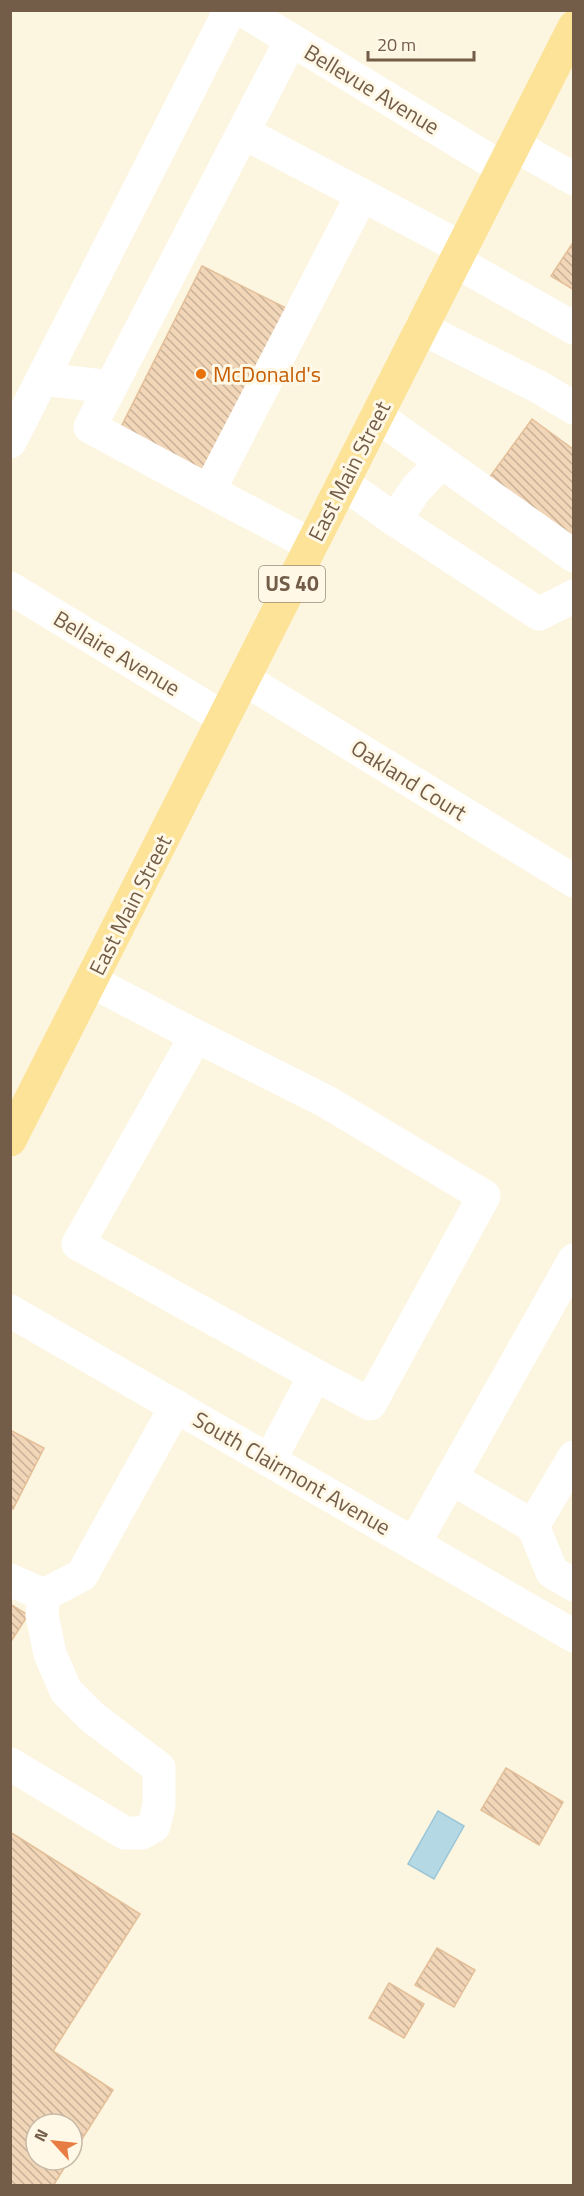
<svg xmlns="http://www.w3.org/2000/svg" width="584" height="2196" viewBox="0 0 584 2196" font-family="'Titillium Web',sans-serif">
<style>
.water{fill:#b5d8e5;stroke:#9bc6d7;stroke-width:1.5}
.building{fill:url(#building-back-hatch);stroke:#e4bf98;stroke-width:1.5}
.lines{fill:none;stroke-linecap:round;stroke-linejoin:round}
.minor{stroke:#fff;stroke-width:33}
.major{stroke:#fce397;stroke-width:33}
.food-dot{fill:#e8710a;stroke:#fff8e6;stroke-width:2}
.labels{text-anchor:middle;stroke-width:6;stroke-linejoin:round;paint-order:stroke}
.shield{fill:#fff8e6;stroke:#9d8c77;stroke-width:1.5}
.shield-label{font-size:21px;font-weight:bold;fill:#735d48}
.street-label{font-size:22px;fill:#735d48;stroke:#fff8e6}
.food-label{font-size:22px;fill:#c56008;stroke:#fff8e6;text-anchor:start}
</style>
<defs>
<pattern id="building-back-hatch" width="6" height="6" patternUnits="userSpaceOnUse" patternTransform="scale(1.5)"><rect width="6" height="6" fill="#f2d6b8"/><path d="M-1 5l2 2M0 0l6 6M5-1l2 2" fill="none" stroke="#c8b198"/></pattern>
</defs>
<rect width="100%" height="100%" fill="#fcf5e0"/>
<path class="water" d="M 438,1811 L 464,1826 L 434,1879 L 408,1864 Z"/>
<g class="building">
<path d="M 574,241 L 574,290 L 551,276 Z"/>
<path d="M 202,266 L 286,308 L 200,481 L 115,439 Z"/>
<path d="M 532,419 L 574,450 L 574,541 L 489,478 Z"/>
<path d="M 10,1430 L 44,1448 L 13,1509 L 10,1508 Z"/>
<path d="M 10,1604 L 28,1615 L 10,1643 Z"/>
<path d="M 506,1768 L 563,1802 L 539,1845 L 481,1810 Z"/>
<path d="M 10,1832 L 140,1914 L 53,2051 L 113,2090 L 72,2155 L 72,2124 L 36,2124 L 36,2160 L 69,2160 L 53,2186 L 10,2186 Z"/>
<path d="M 437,1948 L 475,1970 L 454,2007 L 415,1985 Z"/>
<path d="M 389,1983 L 424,2004 L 404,2038 L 369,2018 Z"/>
</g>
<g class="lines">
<g class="minor">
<path d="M 242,10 L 502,168"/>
<path d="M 244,133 L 362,195 L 209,491 L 90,427 L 291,40"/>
<path d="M 514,145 L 574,179"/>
<path d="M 362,195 L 462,248"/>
<path d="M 455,261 L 574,328"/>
<path d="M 421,328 L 539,387 L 574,408"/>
<path d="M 43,379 L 110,387"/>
<path d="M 377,416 L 574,556"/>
<path d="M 10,442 L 230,10"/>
<path d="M 343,483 L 395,520 L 539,614 L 574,596"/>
<path d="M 209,491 L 312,545"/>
<path d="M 395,520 L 416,489 L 441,463"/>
<path d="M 10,588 L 224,718"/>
<path d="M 244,679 L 574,881"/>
<path d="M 91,981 L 196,1036 L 78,1244 L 315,1375 L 270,1460"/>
<path d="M 196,1036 L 327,1102 L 484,1196 L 370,1404 L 315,1375"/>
<path d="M 10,1311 L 574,1636"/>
<path d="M 451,1478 L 533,1526 L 574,1457"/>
<path d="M 533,1526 L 552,1572 L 574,1585"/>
<path d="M 414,1544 L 574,1260"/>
<path d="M 10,1580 L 44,1595"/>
<path d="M 44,1595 L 82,1575 L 176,1406"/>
<path d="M 10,1764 L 125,1833 L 142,1833 L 154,1826 L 159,1805 L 159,1768 L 92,1717 L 66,1691 L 50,1654 L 42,1615 L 44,1595"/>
</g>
<path class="major" d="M 10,1140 L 574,27"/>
</g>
<circle class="food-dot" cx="201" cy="374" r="6"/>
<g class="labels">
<rect class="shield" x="259" y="566" width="66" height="36" rx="4.5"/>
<g class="shield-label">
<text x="292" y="591">US 40</text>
</g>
<g class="street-label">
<text transform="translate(372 89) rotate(31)" y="8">Bellevue Avenue</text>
<text transform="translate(349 471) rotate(-63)" y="8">East Main Street</text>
<text transform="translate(117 653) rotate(31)" y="8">Bellaire Avenue</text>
<text transform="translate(409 780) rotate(32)" y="8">Oakland Court</text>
<text transform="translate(130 905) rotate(-63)" y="8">East Main Street</text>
<text transform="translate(292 1473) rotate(30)" y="8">South Clairmont Avenue</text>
</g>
<g class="food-label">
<text x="213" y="382">McDonald's</text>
</g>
</g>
<rect width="584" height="2196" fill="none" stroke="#735d48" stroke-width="24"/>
<g transform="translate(54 2142) rotate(297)"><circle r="28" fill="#fff8e6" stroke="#c7baa7" stroke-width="1.5"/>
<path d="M0-4.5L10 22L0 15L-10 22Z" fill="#e87d44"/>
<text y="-9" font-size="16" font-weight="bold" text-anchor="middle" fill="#735d48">N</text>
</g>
<path d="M368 51v9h106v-9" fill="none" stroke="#735d48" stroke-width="3"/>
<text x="377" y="51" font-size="18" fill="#735d48" stroke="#fff8e6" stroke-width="4.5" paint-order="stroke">20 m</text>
</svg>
